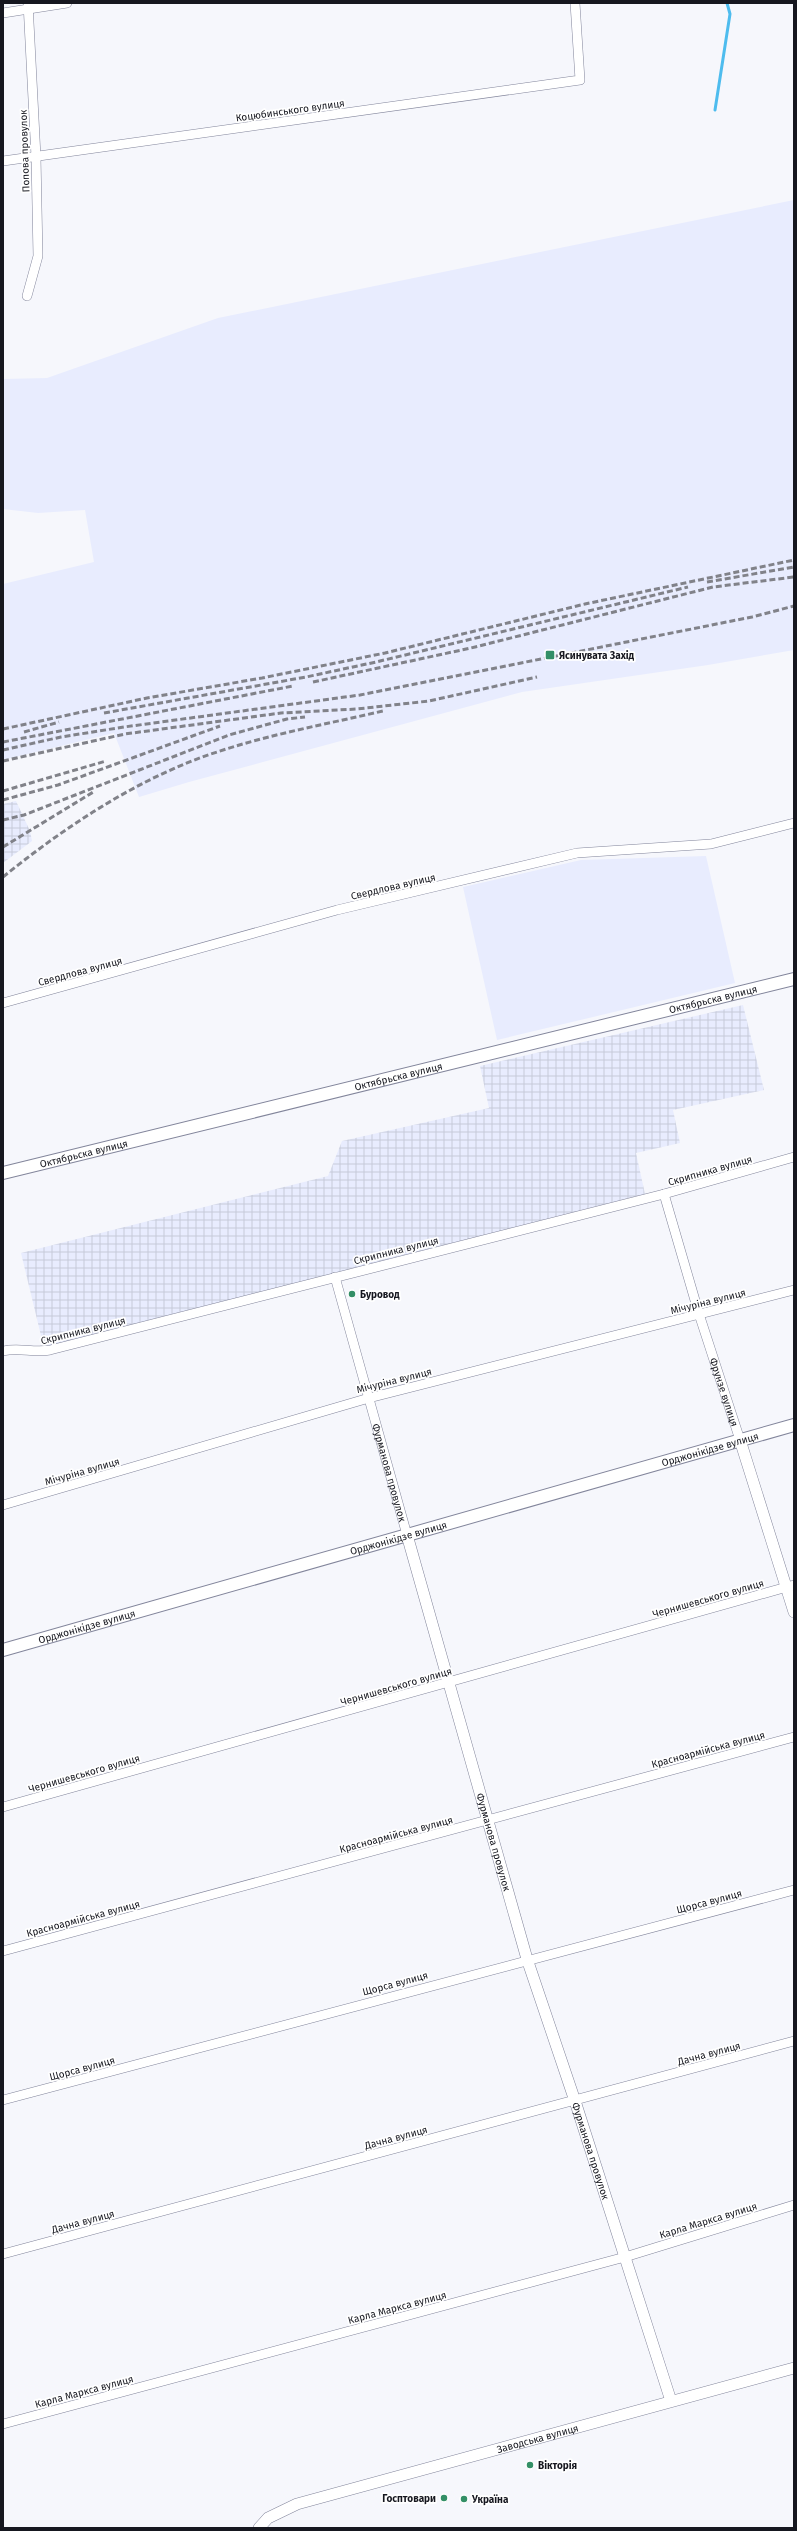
<svg xmlns="http://www.w3.org/2000/svg" width="797" height="2531" viewBox="0 0 797 2531" font-family="'Fira Sans',sans-serif">
<style>
.built{fill:#e8ecfe}
.industrial{fill:url(#industrial-grid)}
.lines{fill:none;stroke-linecap:round;stroke-linejoin:round}
.stream{stroke:#4ebcee;stroke-width:3}
.minor-casing{stroke:#82859b;stroke-width:10}
.tertiary-casing{stroke:#82859b;stroke-width:12}
.secondary-casing{stroke:#82859b;stroke-width:14}
.minor{stroke:#fff;stroke-width:9}
.tertiary{stroke:#fff;stroke-width:11}
.secondary{stroke:#fff;stroke-width:12}
.rail{stroke:#818289;stroke-width:3;stroke-dasharray:6 3;stroke-linecap:butt}
.poi-dot{fill:#338f66;stroke:#fff;stroke-width:1.5}
.labels{text-anchor:middle;stroke-width:3.5;stroke-linejoin:round;paint-order:stroke}
.street-label{font-size:10px;fill:#16171f;stroke:#fff}
.poi-label{font-size:10px;font-weight:bold;fill:#16171f;stroke:#fff;text-anchor:start}
</style>
<defs>
<pattern id="industrial-grid" width="8" height="8" patternUnits="userSpaceOnUse"><rect width="8" height="8" fill="#e8ecfe"/><path d="M0 4h8M4 0v8" fill="none" stroke="#c6cad9"/></pattern>
</defs>
<rect width="100%" height="100%" fill="#f6f7fc"/>
<g class="built">
<path d="M 794,200 L 794,650 L 708,665 L 522,692 L 189,782 L 139,797 L 114,733 L 3,760 L 3,584 L 94,562 L 85,510 L 38,513 L 3,509 L 3,379 L 47,378 L 218,318 Z"/>
<path d="M 706,856 L 735,983 L 497,1040 L 463,887 L 581,860 Z"/>
</g>
<g class="industrial">
<path d="M 16,801 L 30,831 L 32,841 L 3,863 L 3,804 Z"/>
<path d="M 743,1005 L 764,1090 L 673,1110 L 680,1143 L 636,1153 L 645,1194 L 44,1348 L 21,1253 L 328,1176 L 342,1141 L 489,1108 L 480,1066 Z"/>
</g>
<g class="lines">
<path class="stream" d="M 715,110 L 730,14 L 727,3"/>
<g class="minor-casing">
<g id="minor">
<path d="M 3,13 L 67,3"/>
<path d="M 3,161 L 580,80 L 575,3"/>
<path d="M 27,296 L 38,256 L 36,157 L 28,3"/>
<path d="M 3,1003 L 337,910 L 577,853 L 711,844 L 794,823"/>
<path id="s1" d="M 664,1194 L 699,1314 L 740,1440"/>
<path id="s2" d="M 335,1277 L 407,1535"/>
<path d="M 3,1351 C 19,1347 33,1353 50,1350 L 664,1194 L 794,1157"/>
<path d="M 3,1505 L 369,1398 L 794,1290"/>
<path d="M 3,1807 L 794,1585"/>
<path d="M 3,1951 L 794,1737"/>
<path d="M 3,2100 L 794,1890"/>
<path d="M 3,2254 L 794,2041"/>
<path d="M 3,2424 L 625,2257 L 794,2205"/>
</g>
</g>
<g class="tertiary-casing">
<g id="tertiary">
<path d="M 740,1440 L 794,1612"/>
<path id="s3" d="M 407,1535 L 527,1959 L 575,2101 L 671,2401"/>
<path id="s4" d="M 259,2528 L 268,2518 L 297,2504 L 794,2368"/>
</g>
</g>
<g class="secondary-casing">
<g id="secondary">
<path id="s5" d="M 3,1173 L 794,979"/>
<path id="s6" d="M 3,1650 L 794,1425"/>
</g>
</g>
<use href="#minor" class="minor"/>
<use href="#tertiary" class="tertiary"/>
<use href="#secondary" class="secondary"/>
<g class="rail">
<path d="M 707,582 L 794,567"/>
<path d="M 313,682 L 471,648 L 713,587 L 794,577"/>
<path d="M 104,713 L 306,677 L 376,662 L 688,587"/>
<path d="M 3,729 L 147,698 L 262,678 L 385,653 L 585,604 L 794,560"/>
<path d="M 24,732 L 59,722"/>
<path d="M 3,742 L 293,686"/>
<path d="M 3,750 L 61,737 L 124,727 L 360,695 L 752,617 L 794,606"/>
<path d="M 3,761 L 125,734 L 281,713 L 357,709 L 429,701 L 537,677"/>
<path d="M 3,791 L 106,761"/>
<path d="M 3,800 L 58,785 L 220,726"/>
<path d="M 3,820 L 24,815 L 229,735 L 287,719 L 305,717"/>
<path d="M 3,847 L 95,791"/>
<path d="M 3,877 C 66,826 140,777 217,752 C 271,734 327,724 383,711"/>
</g>
</g>
<g class="poi-dot">
<rect x="545" y="650" width="10" height="10" rx="2"/>
<circle cx="352" cy="1294" r="4"/>
<circle cx="530" cy="2465" r="4"/>
<circle cx="444" cy="2498" r="4"/>
<circle cx="464" cy="2499" r="4"/>
</g>
<g class="labels">
<g class="street-label">
<text transform="translate(290 110) rotate(-8)" y="4">Коцюбинського вулиця</text>
<text transform="translate(24 151) rotate(-92)" y="4">Попова провулок</text>
<text transform="translate(393 886) rotate(-13)" y="4">Свердлова вулиця</text>
<text transform="translate(80 971) rotate(-15)" y="4">Свердлова вулиця</text>
<text dy="4" stroke="none"><textPath href="#s5" startOffset="731">Октябрьска вулиця</textPath></text>
<text dy="4" stroke="none"><textPath href="#s5" startOffset="407">Октябрьска вулиця</textPath></text>
<text dy="4" stroke="none"><textPath href="#s5" startOffset="83">Октябрьска вулиця</textPath></text>
<text transform="translate(710 1170) rotate(-16)" y="4">Скрипника вулиця</text>
<text transform="translate(396 1250) rotate(-14)" y="4">Скрипника вулиця</text>
<text transform="translate(708 1301) rotate(-14)" y="4">Мічуріна вулиця</text>
<text transform="translate(83 1330) rotate(-14)" y="4">Скрипника вулиця</text>
<text transform="translate(394 1380) rotate(-14)" y="4">Мічуріна вулиця</text>
<text dy="4" stroke="none"><textPath href="#s1" startOffset="207">Фрунзе вулиця</textPath></text>
<text dy="4" stroke="none"><textPath href="#s6" startOffset="735">Орджонікідзе вулиця</textPath></text>
<text transform="translate(82 1471) rotate(-16)" y="4">Мічуріна вулиця</text>
<text dy="4" stroke="none"><textPath href="#s2" startOffset="203">Фурманова провулок</textPath></text>
<text dy="4" stroke="none"><textPath href="#s6" startOffset="411">Орджонікідзе вулиця</textPath></text>
<text transform="translate(708 1598) rotate(-16)" y="4">Чернишевського вулиця</text>
<text dy="4" stroke="none"><textPath href="#s6" startOffset="87">Орджонікідзе вулиця</textPath></text>
<text transform="translate(396 1686) rotate(-16)" y="4">Чернишевського вулиця</text>
<text transform="translate(708 1749) rotate(-15)" y="4">Красноармійська вулиця</text>
<text transform="translate(84 1773) rotate(-16)" y="4">Чернишевського вулиця</text>
<text transform="translate(396 1834) rotate(-15)" y="4">Красноармійська вулиця</text>
<text dy="4" stroke="none"><textPath href="#s3" startOffset="319">Фурманова провулок</textPath></text>
<text transform="translate(709 1901) rotate(-15)" y="4">Щорса вулиця</text>
<text transform="translate(83 1918) rotate(-15)" y="4">Красноармійська вулиця</text>
<text transform="translate(395 1983) rotate(-15)" y="4">Щорса вулиця</text>
<text transform="translate(709 2053) rotate(-15)" y="4">Дачна вулиця</text>
<text transform="translate(82 2068) rotate(-15)" y="4">Щорса вулиця</text>
<text transform="translate(396 2137) rotate(-15)" y="4">Дачна вулиця</text>
<text dy="4" stroke="none"><textPath href="#s3" startOffset="643">Фурманова провулок</textPath></text>
<text transform="translate(708 2220) rotate(-17)" y="4">Карла Маркса вулиця</text>
<text transform="translate(83 2221) rotate(-15)" y="4">Дачна вулиця</text>
<text transform="translate(397 2307) rotate(-15)" y="4">Карла Маркса вулиця</text>
<text transform="translate(84 2391) rotate(-15)" y="4">Карла Маркса вулиця</text>
<text dy="4" stroke="none"><textPath href="#s4" startOffset="295">Заводська вулиця</textPath></text>
</g>
<g class="poi-label">
<text x="559" y="659">Ясинувата Захід</text>
<text x="360" y="1298">Буровод</text>
<text x="538" y="2469">Вікторія</text>
<text x="436" y="2502" text-anchor="end">Госптовари</text>
<text x="472" y="2503">Україна</text>
</g>
</g>
<rect width="797" height="2531" fill="none" stroke="#16171f" stroke-width="8"/>
</svg>
